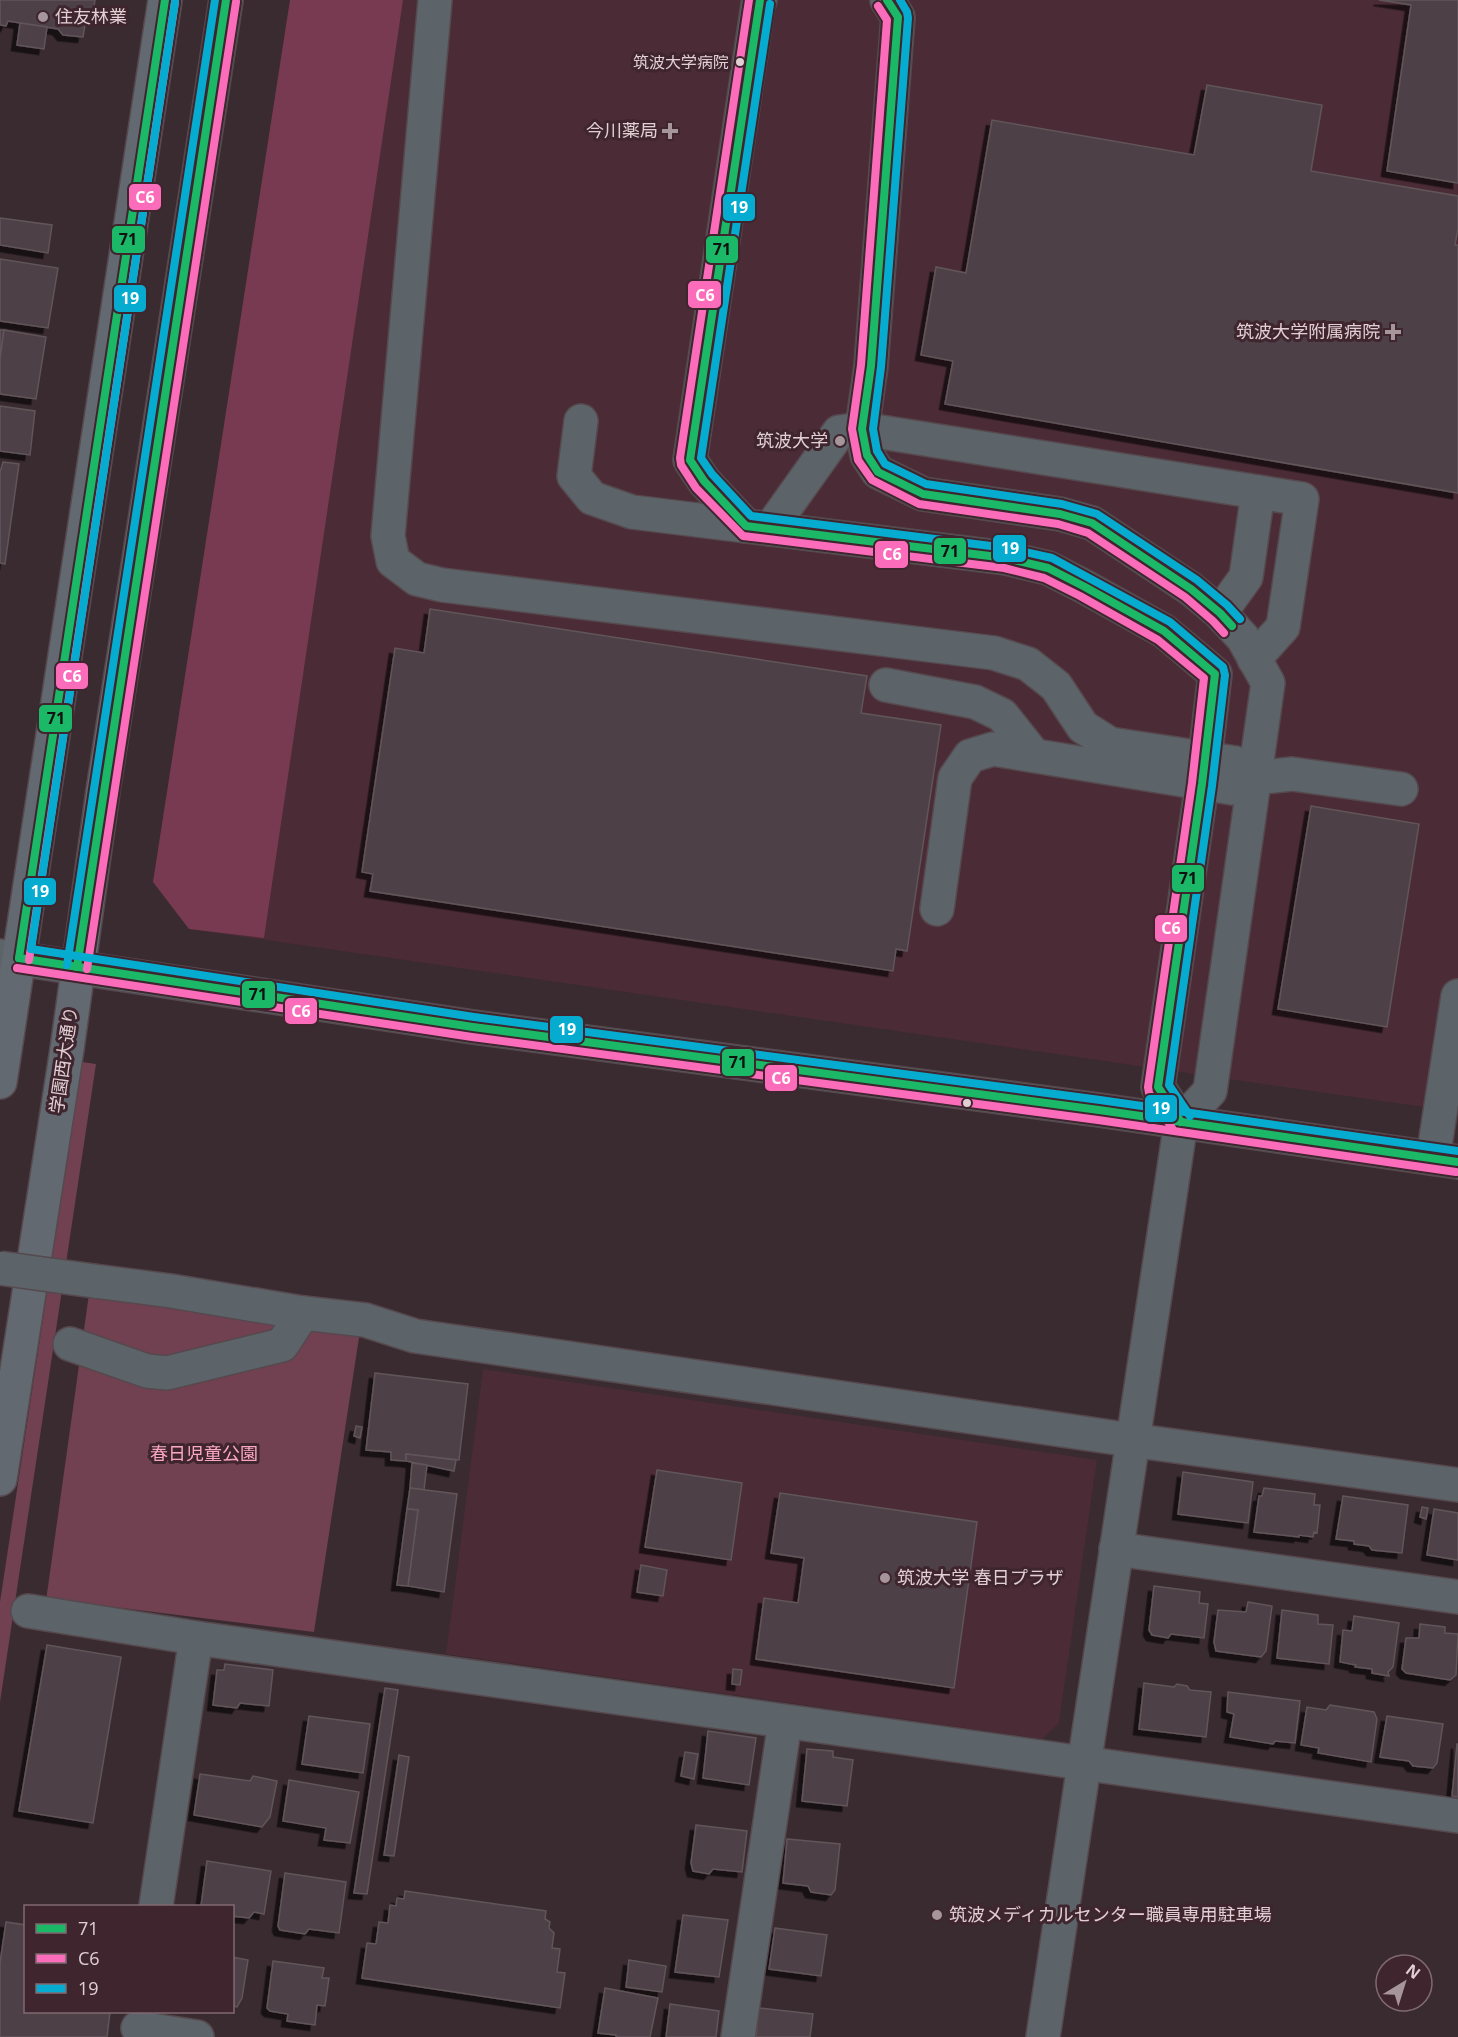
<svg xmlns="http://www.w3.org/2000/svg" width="1458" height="2037" viewBox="0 0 1458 2037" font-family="'Open Sans','Noto Sans JP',sans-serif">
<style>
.built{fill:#4a2b36}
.green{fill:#714051}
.forest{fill:#773a50}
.building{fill:#4e4146;stroke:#615559;stroke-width:1.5;filter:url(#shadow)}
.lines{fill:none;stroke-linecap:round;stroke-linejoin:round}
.minor-casing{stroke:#56494e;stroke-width:36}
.highway-casing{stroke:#56494e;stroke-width:36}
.minor{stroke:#5c6469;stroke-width:33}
.highway{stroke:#636970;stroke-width:33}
.minor-bridge-casing{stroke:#56494e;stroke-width:36;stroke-linecap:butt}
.minor-bridge{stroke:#5c6469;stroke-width:33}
.bus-1-casing{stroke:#3f252e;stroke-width:12}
.bus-2-casing{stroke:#3f252e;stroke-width:12}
.bus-3-casing{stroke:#3f252e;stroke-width:12}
.bus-1{stroke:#1ab867;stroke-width:8}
.bus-2{stroke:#fb6dba;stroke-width:8}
.bus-3{stroke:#06acd0;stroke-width:8}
.poi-dot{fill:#a6969b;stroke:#3f252e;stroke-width:2}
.bus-dot{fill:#e1cfd4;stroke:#3f252e;stroke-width:2}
.labels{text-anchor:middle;stroke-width:6;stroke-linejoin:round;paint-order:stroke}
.bus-label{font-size:16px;fill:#e1cfd4;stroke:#3f252e;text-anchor:end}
.poi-label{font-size:18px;fill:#e1cfd4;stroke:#3f252e;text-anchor:start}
.street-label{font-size:18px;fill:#e1cfd4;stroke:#3f252e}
.park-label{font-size:18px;fill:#fba7c3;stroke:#3f252e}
.line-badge{stroke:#3f252e;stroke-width:2}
.badge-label{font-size:16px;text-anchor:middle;font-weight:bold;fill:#fff}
.pale-badge-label{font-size:16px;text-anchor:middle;font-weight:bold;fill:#111}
</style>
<defs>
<filter id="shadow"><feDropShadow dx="-5.5" dy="5.5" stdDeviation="0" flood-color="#0009"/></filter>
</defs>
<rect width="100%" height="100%" fill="#392b30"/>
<g class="built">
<path d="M 290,0 L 1458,0 L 1458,1112 L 189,929 L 153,882 Z"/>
<path d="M 483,1369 L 1097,1460 L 1059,1723 L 1042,1739 L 446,1654 Z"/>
</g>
<g class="green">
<path d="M 82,1062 L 96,1064 L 0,1702 L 0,1602 Z"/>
<path d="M 89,1294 L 360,1331 L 314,1632 L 74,1602 L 45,1608 Z"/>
</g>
<path class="forest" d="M 290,0 L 403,0 L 264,938 L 189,929 L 153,882 Z"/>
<g class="building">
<path d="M 0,0 L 95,0 L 93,13 L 87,13 L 83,37 L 63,35 L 58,29 L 8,21 L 6,26 L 0,25 Z"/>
<path d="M 1379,0 L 1458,0 L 1458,183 L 1387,171 L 1411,5 Z"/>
<path d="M 20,23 L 47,27 L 44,49 L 17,45 Z"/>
<path d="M 1207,85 L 1322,105 L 1311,171 L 1458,196 L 1458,229 L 1455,245 L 1458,245 L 1458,493 L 945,404 L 953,361 L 921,355 L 936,267 L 966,273 L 992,120 L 1194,155 Z"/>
<path d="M 0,218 L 52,225 L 48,253 L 0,245 Z"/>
<path d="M 0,259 L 58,268 L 48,328 L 0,321 Z"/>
<path d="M 0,330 L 4,330 L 0,359 Z"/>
<path d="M 4,330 L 46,337 L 36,399 L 0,394 L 0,359 Z"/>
<path d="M 0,406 L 35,411 L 30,455 L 0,451 Z"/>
<path d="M 3,462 L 19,464 L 5,564 L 0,563 L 0,472 Z"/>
<path d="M 430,609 L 867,676 L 861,713 L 941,725 L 907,951 L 896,949 L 893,971 L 370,891 L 373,874 L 362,872 L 395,648 L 424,653 Z"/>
<path d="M 1311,806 L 1419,824 L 1387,1027 L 1278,1009 Z"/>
<path d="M 375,1373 L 468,1384 L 459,1460 L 406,1454 L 406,1461 L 391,1460 L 391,1452 L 366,1450 Z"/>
<path d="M 356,1426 L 362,1427 L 360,1438 L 354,1436 Z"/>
<path d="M 406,1454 L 456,1460 L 454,1471 L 406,1461 Z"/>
<path d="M 412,1463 L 427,1465 L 424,1490 L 410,1488 Z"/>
<path d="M 657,1470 L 742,1483 L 731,1560 L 645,1547 Z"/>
<path d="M 1183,1472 L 1253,1482 L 1248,1523 L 1178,1514 Z"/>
<path d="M 410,1488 L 457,1494 L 444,1592 L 408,1586 L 418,1510 L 407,1509 Z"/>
<path d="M 1264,1488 L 1315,1494 L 1314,1505 L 1320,1505 L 1317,1533 L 1314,1532 L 1313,1537 L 1299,1535 L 1299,1537 L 1254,1532 L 1259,1496 L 1262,1496 Z"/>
<path d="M 780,1493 L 977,1522 L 954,1688 L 756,1659 L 764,1598 L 798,1603 L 804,1558 L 771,1553 Z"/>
<path d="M 1343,1496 L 1408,1505 L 1402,1553 L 1372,1550 L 1369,1546 L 1354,1544 L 1354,1541 L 1336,1539 Z"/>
<path d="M 1422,1507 L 1428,1508 L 1426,1519 L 1420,1517 Z"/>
<path d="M 407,1509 L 418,1510 L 408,1586 L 397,1585 Z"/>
<path d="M 1434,1509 L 1458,1513 L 1458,1560 L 1427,1555 Z"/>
<path d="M 641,1565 L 667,1570 L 663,1596 L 637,1592 Z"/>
<path d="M 1154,1586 L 1200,1592 L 1199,1603 L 1208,1604 L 1204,1638 L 1171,1634 L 1168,1638 L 1152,1635 L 1149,1630 Z"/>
<path d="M 1248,1602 L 1272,1606 L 1266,1651 L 1261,1657 L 1216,1651 L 1214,1642 L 1218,1610 L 1246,1612 Z"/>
<path d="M 1282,1610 L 1318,1615 L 1318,1624 L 1333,1625 L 1329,1664 L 1277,1658 Z"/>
<path d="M 1354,1616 L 1399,1623 L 1393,1667 L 1388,1672 L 1389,1676 L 1372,1673 L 1372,1669 L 1355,1667 L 1356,1665 L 1340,1662 L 1343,1630 L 1352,1631 Z"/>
<path d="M 1420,1624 L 1445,1627 L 1445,1633 L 1458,1634 L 1456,1675 L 1450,1680 L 1406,1673 L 1402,1669 L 1406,1638 L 1419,1638 Z"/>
<path d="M 47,1645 L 121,1657 L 93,1823 L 19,1811 Z"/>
<path d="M 225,1664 L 273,1670 L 269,1706 L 240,1703 L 237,1708 L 213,1705 L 217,1670 L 224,1670 Z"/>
<path d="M 733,1669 L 742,1670 L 740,1685 L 732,1684 Z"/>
<path d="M 1144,1683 L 1174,1687 L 1177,1684 L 1187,1686 L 1190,1690 L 1211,1692 L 1206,1737 L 1139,1729 Z"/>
<path d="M 385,1688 L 398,1690 L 367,1894 L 354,1893 Z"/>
<path d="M 1228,1692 L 1300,1701 L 1295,1743 L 1275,1741 L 1273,1744 L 1230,1737 L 1234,1714 L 1227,1712 Z"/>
<path d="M 1330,1705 L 1374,1712 L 1377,1719 L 1371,1762 L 1318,1753 L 1319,1748 L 1301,1745 L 1307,1707 L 1326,1710 Z"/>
<path d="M 309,1716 L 370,1724 L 363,1773 L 302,1764 Z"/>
<path d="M 1387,1716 L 1443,1724 L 1437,1763 L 1433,1768 L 1413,1766 L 1409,1761 L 1380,1757 Z"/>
<path d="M 708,1731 L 756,1738 L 749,1785 L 703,1778 Z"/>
<path d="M 1457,1744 L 1458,1744 L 1458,1797 L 1452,1796 Z"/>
<path d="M 807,1749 L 833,1751 L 833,1757 L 853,1760 L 847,1806 L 802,1801 Z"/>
<path d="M 685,1752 L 698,1754 L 694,1779 L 681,1776 Z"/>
<path d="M 399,1755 L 409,1757 L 394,1856 L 384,1855 Z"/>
<path d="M 200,1774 L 250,1781 L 253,1776 L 277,1781 L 270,1817 L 262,1827 L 194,1815 Z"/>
<path d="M 289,1780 L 359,1792 L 350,1843 L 324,1840 L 326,1828 L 283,1821 Z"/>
<path d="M 696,1825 L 747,1831 L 742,1872 L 713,1869 L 709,1874 L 693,1871 L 691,1863 Z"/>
<path d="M 787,1839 L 840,1844 L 835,1890 L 831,1895 L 811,1892 L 808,1886 L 783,1883 Z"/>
<path d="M 207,1861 L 271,1871 L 264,1914 L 254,1912 L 249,1918 L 232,1916 L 232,1906 L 201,1906 Z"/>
<path d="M 285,1873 L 346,1882 L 339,1933 L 309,1929 L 305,1934 L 280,1930 L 278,1926 Z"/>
<path d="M 405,1891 L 546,1911 L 545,1919 L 550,1922 L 549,1928 L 554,1933 L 552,1948 L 560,1949 L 557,1972 L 565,1973 L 560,2008 L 362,1978 L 367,1943 L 376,1944 L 379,1922 L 388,1923 L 390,1905 L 396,1906 L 397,1898 L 404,1899 Z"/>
<path d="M 683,1915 L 728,1920 L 719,1977 L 675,1972 Z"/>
<path d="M 6,1922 L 26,1925 L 26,2012 L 110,2012 L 107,2037 L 0,2037 L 0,1963 Z"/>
<path d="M 775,1928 L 827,1935 L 821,1976 L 769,1969 Z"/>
<path d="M 232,1957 L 248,1960 L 242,1998 L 237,2007 L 232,2006 Z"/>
<path d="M 629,1960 L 666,1966 L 662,1992 L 626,1987 Z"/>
<path d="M 273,1961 L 324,1968 L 322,1978 L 329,1978 L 325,2006 L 317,2005 L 315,2025 L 287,2021 L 288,2014 L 270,2011 L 267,2008 Z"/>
<path d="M 605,1988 L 658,1998 L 650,2037 L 616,2037 L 616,2035 L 598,2033 Z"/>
<path d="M 670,2004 L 719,2011 L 716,2037 L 666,2037 Z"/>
<path d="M 759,2008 L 813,2014 L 810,2037 L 756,2037 Z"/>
</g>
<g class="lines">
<g class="minor-casing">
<g id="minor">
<path d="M 435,0 L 388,536 L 393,561 L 417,579 L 442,585 L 994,653 L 1028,664 L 1056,686 L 1083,727 L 1110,744 L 1236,763 L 1254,778"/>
<path d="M 760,0 L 758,5 L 690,460 L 704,481 L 746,526 L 1006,558 L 1048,568 L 1085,587 L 1164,631 L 1215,674 L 1202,784 L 1158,1087 L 1181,1122"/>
<path d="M 887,0 L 898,17 L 871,366 L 862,429 L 867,455 L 878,472 L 923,494 L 1060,514 L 1092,523 L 1191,589 L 1220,613 L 1243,638 L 1268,683 L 1210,1091 L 1181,1122 L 1043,2037"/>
<path d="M 581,421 L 574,476 L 592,498 L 632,512 L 746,526"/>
<path d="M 770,529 L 839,432 L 862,429 L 1302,499 L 1283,627 L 1254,659"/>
<path d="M 1220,613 L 1246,577 L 1258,492"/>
<path d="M 886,685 L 975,702 L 1002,715 L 1033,754"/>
<path d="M 937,909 L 955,778 L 970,756 L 993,749 L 1232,788 L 1254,778 L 1292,774 L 1401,789"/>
<path d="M 0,956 L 473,1027 L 1099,1110 L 1458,1162"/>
<path d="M 1433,1158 L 1458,996"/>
<path d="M 94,1281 L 171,1291 L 303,1313 L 365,1320 L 415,1336 L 1131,1440 L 1458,1485"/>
<path d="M 70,1344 L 147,1371 L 167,1373 L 282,1345 L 303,1313"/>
<path d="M 1116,1549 L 1458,1597"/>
<path d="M 28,1611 L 196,1638"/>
<path d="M 156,1906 L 196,1638 L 1458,1816"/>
<path d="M 138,2028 L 197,2037"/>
<path d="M 738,2037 L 785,1722"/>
</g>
</g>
<g class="highway-casing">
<g id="highway">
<path d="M 0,1082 L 165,0"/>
<path d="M 0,1479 L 67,1049 L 103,791 L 226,0"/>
</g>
</g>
<use href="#minor" class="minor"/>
<use href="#highway" class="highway"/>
<g class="minor-bridge-casing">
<path id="minor-bridge" d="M 0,1268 L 94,1281"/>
</g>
<use href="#minor-bridge" class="minor-bridge"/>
<g class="bus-1-casing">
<g id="bus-1">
<path d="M 760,0 L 690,460 L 704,481 L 746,526 L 1006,558 L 1048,568 L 1085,587 L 1164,631 L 1215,674 L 1202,784 L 1158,1087 L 1181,1122"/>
<path d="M 887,0 L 898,17 L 871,366 L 862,429 L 867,455 L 878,472 L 923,494 L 1060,514 L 1092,523 L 1191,589 L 1220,613 L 1232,626"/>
<path d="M 19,958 L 473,1027 L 1099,1110 L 1458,1162"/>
<path d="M 19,958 L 165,0"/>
<path d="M 77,967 L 226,0"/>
</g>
</g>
<g class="bus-2-casing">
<g id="bus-2">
<path d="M 749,0 L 680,458 L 681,465 L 696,488 L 743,536 L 1004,568 L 1044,578 L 1080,596 L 1158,640 L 1204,678 L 1192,783 L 1148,1087 L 1149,1093 L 1172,1128"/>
<path d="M 878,6 L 887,20 L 861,365 L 852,429 L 858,460 L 872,480 L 919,504 L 1058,524 L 1088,533 L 1185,597 L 1213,621 L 1224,633"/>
<path d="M 29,960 L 175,2"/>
<path d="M 17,968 L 472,1037 L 1098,1120 L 1456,1172"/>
<path d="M 87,969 L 236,2"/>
</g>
</g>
<g class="bus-3-casing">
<g id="bus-3">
<path d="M 900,0 L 907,12 L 908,18 L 881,367 L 873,429 L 877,451 L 885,464 L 926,484 L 1062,504 L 1097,514 L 1197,580 L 1227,605 L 1240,619"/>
<path d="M 175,2 L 31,949 L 474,1017 L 1100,1100 L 1458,1151"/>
<path d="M 770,4 L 701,458 L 712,474 L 751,516 L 1007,548 L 1052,558 L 1170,622 L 1223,667 L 1225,675 L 1212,786 L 1169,1085 L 1190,1116"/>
<path d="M 67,965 L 215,0"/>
</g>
</g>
<use href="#bus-1" class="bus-1"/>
<use href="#bus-2" class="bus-2"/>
<use href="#bus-3" class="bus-3"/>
</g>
<g class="poi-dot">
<circle cx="43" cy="17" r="6"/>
<path d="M667 122h6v6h6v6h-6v6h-6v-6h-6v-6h6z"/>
<path d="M1390 323h6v6h6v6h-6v6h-6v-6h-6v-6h6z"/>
<circle cx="840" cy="441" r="6"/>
<circle cx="885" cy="1578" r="6"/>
<circle cx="937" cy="1915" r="6"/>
</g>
<g class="bus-dot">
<circle cx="740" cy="62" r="5"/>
<circle cx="967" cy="1103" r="5"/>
</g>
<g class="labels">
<g class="bus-label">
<text x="729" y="68">筑波大学病院</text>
</g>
<g class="poi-label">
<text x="55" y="23">住友林業</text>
<text x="658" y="137" text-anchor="end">今川薬局</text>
<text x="1380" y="338" text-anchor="end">筑波大学附属病院</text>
<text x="828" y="447" text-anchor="end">筑波大学</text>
<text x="897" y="1584">筑波大学 春日プラザ</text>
<text x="949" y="1921">筑波メディカルセンター職員専用駐車場</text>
</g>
<g class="street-label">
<text transform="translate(64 1060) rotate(-82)" y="6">学園西大通り</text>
</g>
<g class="park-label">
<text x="204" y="1460">春日児童公園</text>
</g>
</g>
<g class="line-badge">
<rect x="128" y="183" width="34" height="28" rx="6" fill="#fb6dba"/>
<rect x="722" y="193" width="34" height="29" rx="6" fill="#06acd0"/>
<rect x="111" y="225" width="35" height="29" rx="6" fill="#1ab867"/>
<rect x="705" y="235" width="34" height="29" rx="6" fill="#1ab867"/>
<rect x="687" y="280" width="35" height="29" rx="6" fill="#fb6dba"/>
<rect x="113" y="284" width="34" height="29" rx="6" fill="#06acd0"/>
<rect x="992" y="534" width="35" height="29" rx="6" fill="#06acd0"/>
<rect x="933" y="537" width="34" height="28" rx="6" fill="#1ab867"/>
<rect x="874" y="540" width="35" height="29" rx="6" fill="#fb6dba"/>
<rect x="55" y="662" width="34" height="28" rx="6" fill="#fb6dba"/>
<rect x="38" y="704" width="35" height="29" rx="6" fill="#1ab867"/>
<rect x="1171" y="864" width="34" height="29" rx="6" fill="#1ab867"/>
<rect x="23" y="877" width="34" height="29" rx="6" fill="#06acd0"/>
<rect x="1154" y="914" width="34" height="29" rx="6" fill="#fb6dba"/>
<rect x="241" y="980" width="35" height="29" rx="6" fill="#1ab867"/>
<rect x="284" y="997" width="34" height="28" rx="6" fill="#fb6dba"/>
<rect x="549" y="1015" width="35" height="29" rx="6" fill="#06acd0"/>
<rect x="721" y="1048" width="34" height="29" rx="6" fill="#1ab867"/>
<rect x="764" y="1064" width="34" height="28" rx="6" fill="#fb6dba"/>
<rect x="1144" y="1094" width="34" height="29" rx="6" fill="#06acd0"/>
</g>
<g class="badge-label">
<text x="145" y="203">C6</text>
<text x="739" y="213">19</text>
<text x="705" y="301">C6</text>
<text x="130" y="304">19</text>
<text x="1010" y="554">19</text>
<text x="892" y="560">C6</text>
<text x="72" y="682">C6</text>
<text x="40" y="897">19</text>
<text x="1171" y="934">C6</text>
<text x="301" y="1017">C6</text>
<text x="567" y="1035">19</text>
<text x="781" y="1084">C6</text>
<text x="1161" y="1114">19</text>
</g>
<g class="pale-badge-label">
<text x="128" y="245">71</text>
<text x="722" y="255">71</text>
<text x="950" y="557">71</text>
<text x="56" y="724">71</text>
<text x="1188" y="884">71</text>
<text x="258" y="1000">71</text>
<text x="738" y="1068">71</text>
</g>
<rect x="24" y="1905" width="210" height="108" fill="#3f252e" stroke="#806970" stroke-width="1.5"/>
<rect x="36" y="1924" width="30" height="9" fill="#1ab867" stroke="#806970" stroke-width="1.5"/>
<text x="78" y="1935" font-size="18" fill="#e1cfd4">71</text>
<rect x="36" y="1954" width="30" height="9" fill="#fb6dba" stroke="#806970" stroke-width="1.5"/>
<text x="78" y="1965" font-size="18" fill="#e1cfd4">C6</text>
<rect x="36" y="1984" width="30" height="9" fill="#06acd0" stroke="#806970" stroke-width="1.5"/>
<text x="78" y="1995" font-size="18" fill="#e1cfd4">19</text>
<g transform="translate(1404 1983) rotate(38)"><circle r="28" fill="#3f252e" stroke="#806970" stroke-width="1.5"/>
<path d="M0-4.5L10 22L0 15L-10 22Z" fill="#a6969b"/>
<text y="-9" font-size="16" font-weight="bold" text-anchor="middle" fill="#e1cfd4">N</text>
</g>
</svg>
